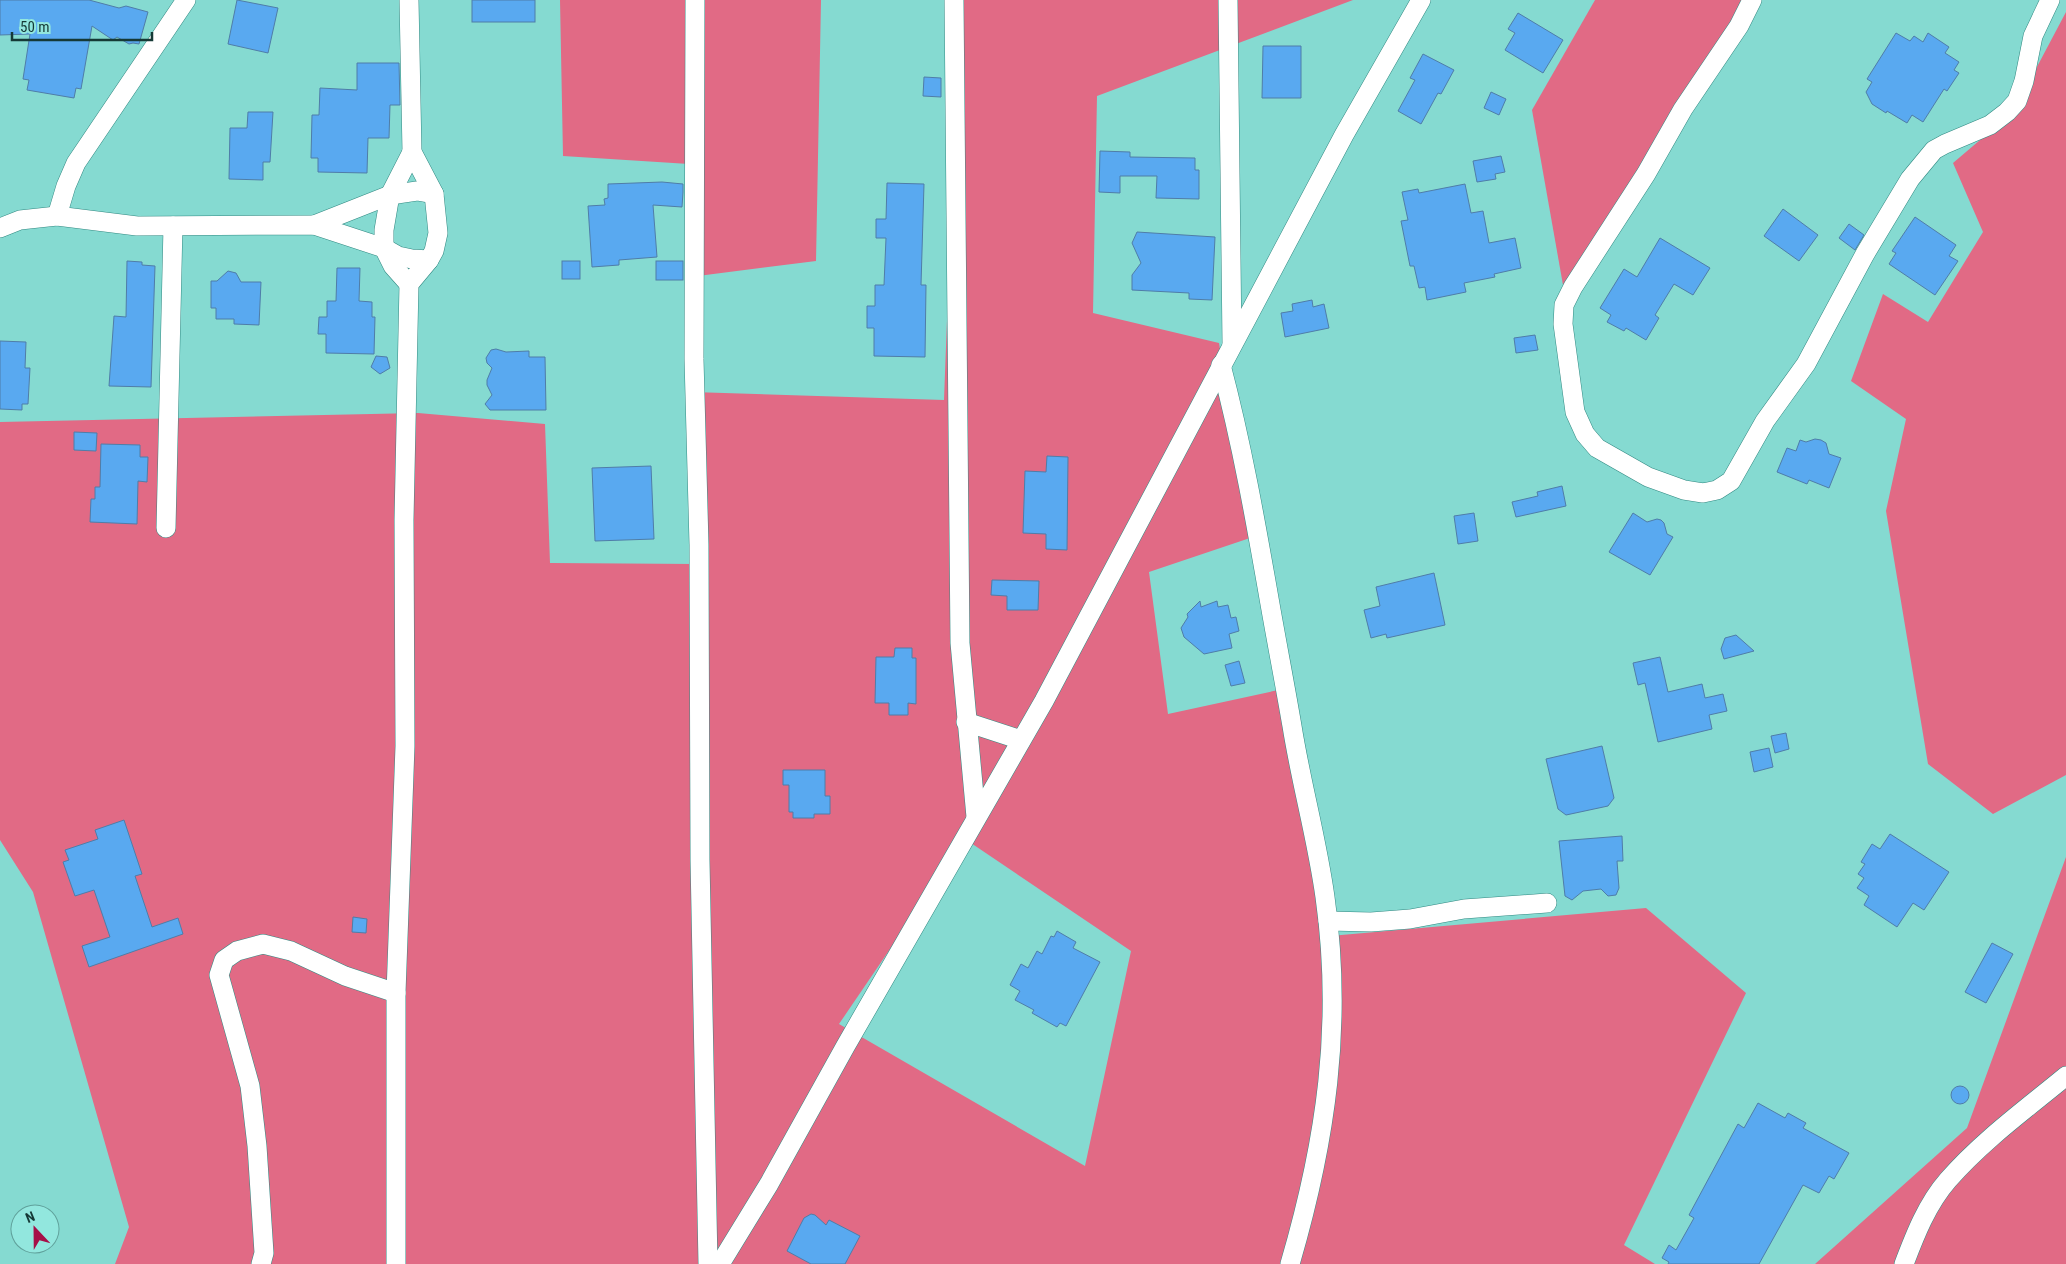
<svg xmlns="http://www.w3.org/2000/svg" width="2066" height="1264" viewBox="0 0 2066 1264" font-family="'Roboto Condensed',sans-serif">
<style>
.green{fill:#e16a85;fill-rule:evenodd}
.building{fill:#59a9f0;stroke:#4f7da8}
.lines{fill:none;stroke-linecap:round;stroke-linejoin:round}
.minor-casing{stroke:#318982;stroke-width:20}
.minor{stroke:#fff;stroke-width:19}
</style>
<rect width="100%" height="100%" fill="#85dad1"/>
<g class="green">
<path d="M 560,0 L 821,0 L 816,261 L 690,277 L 689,164 L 563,156 Z"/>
<path d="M 959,0 L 1353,0 L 1097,96 L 1093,313 L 1219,343 L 1250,538 L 1149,572 L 1168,714 L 1283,689 L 1330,936 L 1646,908 L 1746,993 L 1624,1245 L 1655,1264 L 115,1264 L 129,1227 L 33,892 L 0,840 L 0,422 L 418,413 L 545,424 L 550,563 L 696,564 L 692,392 L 944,400 ZM 965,839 L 1131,951 L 1085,1166 L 839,1024 Z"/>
<path d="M 1595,0 L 1755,0 L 1563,285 L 1532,110 Z"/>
<path d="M 2066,12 L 2066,775 L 1993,814 L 1928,764 L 1886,511 L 1906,419 L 1851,381 L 1883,294 L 1928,322 L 1983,232 L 1953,163 L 2013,112 Z"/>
<path d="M 2066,857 L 2066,1264 L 1815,1264 L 1967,1128 Z"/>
</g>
<g class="building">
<path d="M 0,0 L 89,0 L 119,8 L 126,6 L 148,12 L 139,44 L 133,43 L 129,44 L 117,37 L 113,40 L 92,26 L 81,89 L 76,88 L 74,98 L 27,90 L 29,80 L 23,79 L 30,34 L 0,35 Z"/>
<path d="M 237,0 L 278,8 L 268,53 L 228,44 Z"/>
<rect x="472" y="0" width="63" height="22"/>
<path d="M 1518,13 L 1563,40 L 1543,73 L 1505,50 L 1515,33 L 1508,29 Z"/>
<path d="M 1896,33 L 1910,41 L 1914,36 L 1923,42 L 1928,33 L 1949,47 L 1945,53 L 1959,62 L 1954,70 L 1959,73 L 1947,91 L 1944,89 L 1923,122 L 1912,115 L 1907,123 L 1887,111 L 1886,113 L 1872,104 L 1866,92 L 1872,82 L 1867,79 Z"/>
<path d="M 1263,46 L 1301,46 L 1301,98 L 1262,98 Z"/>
<path d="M 1423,54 L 1454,70 L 1441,94 L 1438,93 L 1421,124 L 1398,111 L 1415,80 L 1410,78 Z"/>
<path d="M 357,63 L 399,63 L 400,105 L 390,105 L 389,138 L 368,138 L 367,173 L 318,172 L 318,158 L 311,158 L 312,115 L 319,115 L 320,88 L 357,90 Z"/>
<path d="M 924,77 L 941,78 L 941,97 L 923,96 Z"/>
<path d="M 1491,92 L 1506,99 L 1499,115 L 1484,108 Z"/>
<path d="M 248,112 L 273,112 L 270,162 L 263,162 L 263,180 L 229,179 L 230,128 L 247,128 Z"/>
<path d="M 1100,151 L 1130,152 L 1130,157 L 1195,158 L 1195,170 L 1199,170 L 1199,199 L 1156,198 L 1157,176 L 1120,176 L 1120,193 L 1099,192 Z"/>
<path d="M 1501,156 L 1505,172 L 1495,174 L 1496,179 L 1477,182 L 1473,161 Z"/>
<path d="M 662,182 L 683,184 L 683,192 L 682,207 L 653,205 L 657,257 L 619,260 L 619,265 L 592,267 L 588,206 L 605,205 L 604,199 L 608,198 L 608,184 Z"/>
<path d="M 887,183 L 924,184 L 921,285 L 926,285 L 925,357 L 874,356 L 874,328 L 867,328 L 867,306 L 875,306 L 875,285 L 884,285 L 886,238 L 876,238 L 876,219 L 886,219 Z"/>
<path d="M 1465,184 L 1471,213 L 1483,211 L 1489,243 L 1515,238 L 1521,268 L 1494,274 L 1495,277 L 1464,283 L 1466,292 L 1427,300 L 1425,287 L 1419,288 L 1414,266 L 1410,266 L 1401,221 L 1408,220 L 1402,192 L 1418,189 L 1419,193 Z"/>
<path d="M 1783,209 L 1818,235 L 1799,261 L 1764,236 Z"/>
<path d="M 1915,217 L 1956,245 L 1949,256 L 1958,261 L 1935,295 L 1889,264 L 1896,253 L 1892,251 Z"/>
<path d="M 1849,224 L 1864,235 L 1855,250 L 1839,238 Z"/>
<path d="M 1137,232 L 1215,237 L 1212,300 L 1189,299 L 1189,293 L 1132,290 L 1132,275 L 1141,263 L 1132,243 Z"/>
<path d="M 1660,238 L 1710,268 L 1693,295 L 1674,284 L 1655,315 L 1659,318 L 1646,340 L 1626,328 L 1624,331 L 1607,322 L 1611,315 L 1600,308 L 1624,269 L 1637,277 Z"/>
<path d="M 127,261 L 142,262 L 142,265 L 155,266 L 151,387 L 109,386 L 114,316 L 126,317 Z"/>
<rect x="562" y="261" width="18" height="18"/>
<rect x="656" y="261" width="27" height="19"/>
<path d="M 337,268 L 360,268 L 359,301 L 372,302 L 372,317 L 375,317 L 374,354 L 326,353 L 326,334 L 318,334 L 319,317 L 327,317 L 327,301 L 336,301 Z"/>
<path d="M 228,271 L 236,273 L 241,282 L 261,282 L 259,325 L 234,324 L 234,319 L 216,319 L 216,308 L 211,308 L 211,281 L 217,281 Z"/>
<path d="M 1312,300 L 1313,307 L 1324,304 L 1329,328 L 1285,337 L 1281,313 L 1293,311 L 1292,304 Z"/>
<path d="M 1535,335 L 1538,350 L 1516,353 L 1514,338 Z"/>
<path d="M 0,341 L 26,342 L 25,368 L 30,368 L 28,404 L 22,404 L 22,410 L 0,409 Z"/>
<path d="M 496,349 L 506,352 L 529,351 L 529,357 L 545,357 L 546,410 L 490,410 L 485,404 L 492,395 L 487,385 L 487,380 L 492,368 L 487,363 L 486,358 L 491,350 Z"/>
<path d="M 376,356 L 387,357 L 390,368 L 380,374 L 371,367 Z"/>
<path d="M 74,432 L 97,433 L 96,451 L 74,450 Z"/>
<path d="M 1815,439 L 1821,440 L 1826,443 L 1829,454 L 1841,458 L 1829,488 L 1809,480 L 1807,484 L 1777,472 L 1787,448 L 1796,451 L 1800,440 L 1806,442 Z"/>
<path d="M 101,444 L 140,445 L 140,457 L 148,457 L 147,482 L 138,481 L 137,524 L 90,522 L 91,499 L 95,499 L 95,487 L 100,487 Z"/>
<path d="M 1047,456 L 1068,457 L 1067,550 L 1046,549 L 1046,534 L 1023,533 L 1025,471 L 1046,472 Z"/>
<path d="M 651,466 L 654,539 L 595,541 L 592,468 Z"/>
<path d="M 1562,486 L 1566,506 L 1516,517 L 1512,502 L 1538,496 L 1537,492 Z"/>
<path d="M 1474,513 L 1478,541 L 1458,544 L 1454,516 Z"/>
<path d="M 1633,513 L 1647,522 L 1657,519 L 1661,520 L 1664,523 L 1667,534 L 1673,537 L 1650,575 L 1609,552 Z"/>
<path d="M 1434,573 L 1445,625 L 1387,638 L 1386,634 L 1371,638 L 1364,610 L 1380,606 L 1376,587 Z"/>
<path d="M 992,580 L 1039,581 L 1038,610 L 1007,610 L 1007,596 L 991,595 Z"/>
<path d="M 1200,601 L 1201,607 L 1217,601 L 1218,607 L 1228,605 L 1231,618 L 1236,617 L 1239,631 L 1229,634 L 1232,648 L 1204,654 L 1184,637 L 1181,628 L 1188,617 L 1187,614 Z"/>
<path d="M 1736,635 L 1754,651 L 1724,659 L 1721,649 L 1725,638 Z"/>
<path d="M 895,648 L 912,648 L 912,658 L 916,658 L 916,704 L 908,703 L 908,715 L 889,715 L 889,703 L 875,703 L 876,657 L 894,657 Z"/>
<path d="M 1660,657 L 1668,692 L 1702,684 L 1705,698 L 1723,694 L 1727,711 L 1709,715 L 1712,729 L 1658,742 L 1645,683 L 1638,685 L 1633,663 Z"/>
<path d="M 1239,661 L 1245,683 L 1231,686 L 1225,665 Z"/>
<path d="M 1786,733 L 1789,749 L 1775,753 L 1771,736 Z"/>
<path d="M 1602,746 L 1614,798 L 1608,806 L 1566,815 L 1558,809 L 1546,759 Z"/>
<path d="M 1769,748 L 1773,767 L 1754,772 L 1750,752 Z"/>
<path d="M 783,770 L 825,770 L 825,796 L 830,796 L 830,814 L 814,814 L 814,818 L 793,818 L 793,812 L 789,812 L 789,785 L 783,785 Z"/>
<path d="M 124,820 L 142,874 L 135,876 L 152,927 L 178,918 L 183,934 L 89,967 L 82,946 L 110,937 L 94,890 L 75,896 L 63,862 L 69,860 L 65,850 L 98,839 L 95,830 Z"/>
<path d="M 1890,834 L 1949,872 L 1924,910 L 1913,903 L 1897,927 L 1864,905 L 1869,896 L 1857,888 L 1864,878 L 1858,874 L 1865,864 L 1861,862 L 1872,844 L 1880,849 Z"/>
<path d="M 1622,836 L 1623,861 L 1617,861 L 1619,888 L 1616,895 L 1608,896 L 1601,889 L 1583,891 L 1572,900 L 1565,896 L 1559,841 Z"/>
<path d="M 353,917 L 367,919 L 366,933 L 352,932 Z"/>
<path d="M 1057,931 L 1076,942 L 1073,948 L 1100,962 L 1066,1026 L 1060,1023 L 1057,1027 L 1032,1013 L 1034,1010 L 1015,1000 L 1020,991 L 1010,985 L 1021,964 L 1028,968 L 1037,951 L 1042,954 L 1051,936 L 1054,937 Z"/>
<path d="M 1992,943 L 2013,954 L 1986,1003 L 1965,992 Z"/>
<circle cx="1960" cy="1095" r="9"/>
<path d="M 1758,1103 L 1785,1118 L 1788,1113 L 1806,1123 L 1803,1128 L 1849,1153 L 1834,1179 L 1829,1176 L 1819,1193 L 1803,1185 L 1759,1264 L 1668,1264 L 1669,1262 L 1662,1258 L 1669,1245 L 1676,1250 L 1694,1218 L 1689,1215 L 1738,1124 L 1744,1128 Z"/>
<path d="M 811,1214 L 815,1215 L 826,1225 L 829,1220 L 860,1236 L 845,1264 L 811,1264 L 787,1251 L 804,1218 Z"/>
</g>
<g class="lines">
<g class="minor-casing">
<g id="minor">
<path d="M 695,0 L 694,359 L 699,545 L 700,860 L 708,1264"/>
<path d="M 954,0 L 960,643 L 976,817"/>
<path d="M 1228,0 L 1232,344"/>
<path d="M 1752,0 L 1739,26 L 1683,109 L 1646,174 L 1573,287 L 1564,305 L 1563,324 L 1575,412 L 1585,434 L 1597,448 L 1648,477 L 1684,490 L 1703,493 L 1717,490 L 1731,481 L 1765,421 L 1806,364 L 1865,254 L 1910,179 L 1934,150 L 1945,144 L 1990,125 L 2007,112 L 2017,101 L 2024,81 L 2033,36 L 2050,0"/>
<path d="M 57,216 L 66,186 L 76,163 L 186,0"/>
<path d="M 314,225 L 390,195 L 417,191 L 434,194"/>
<path d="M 0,228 L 20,220 L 57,216 L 137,226 L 314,225 L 384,248 L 398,256 L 412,259 L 429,260"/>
<path d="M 409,284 L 393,266 L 384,248 L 384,230 L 390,195 L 412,152"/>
<path d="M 1221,365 C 1242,444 1256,524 1270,604 C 1277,644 1285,685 1292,726 C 1301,783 1317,839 1325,897 C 1343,1025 1326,1141 1290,1264"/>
<path d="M 166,528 L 173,226"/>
<path d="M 966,722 L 1021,740"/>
<path d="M 1328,921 L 1371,922 L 1410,919 L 1464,909 L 1547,903"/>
<path d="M 261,1264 L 264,1253 L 257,1146 L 250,1086 L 219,975 L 224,960 L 237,951 L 263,944 L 291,951 L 345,976 L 396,993"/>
<path d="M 396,1264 L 396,993 L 405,746 L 404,520 L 409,284 L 429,260 L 434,251 L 438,233 L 434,194 L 412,152 L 409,0"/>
<path d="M 720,1264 L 769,1184 L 845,1047 L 1044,701 L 1344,135 L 1421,0"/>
<path d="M 1904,1264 C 1915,1235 1927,1204 1948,1180 C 1982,1141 2026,1109 2066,1076"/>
</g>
</g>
<use href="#minor" class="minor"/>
</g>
<g transform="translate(35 1229) rotate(338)"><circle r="24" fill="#92e7de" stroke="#60a19b"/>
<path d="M0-4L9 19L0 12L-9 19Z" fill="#a60f48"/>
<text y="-8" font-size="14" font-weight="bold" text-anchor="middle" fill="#153936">N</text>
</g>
<path d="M12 32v8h140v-8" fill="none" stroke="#153936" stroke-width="2.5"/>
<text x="20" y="32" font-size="15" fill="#153936" stroke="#92e7de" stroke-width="4" paint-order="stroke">50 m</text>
</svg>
